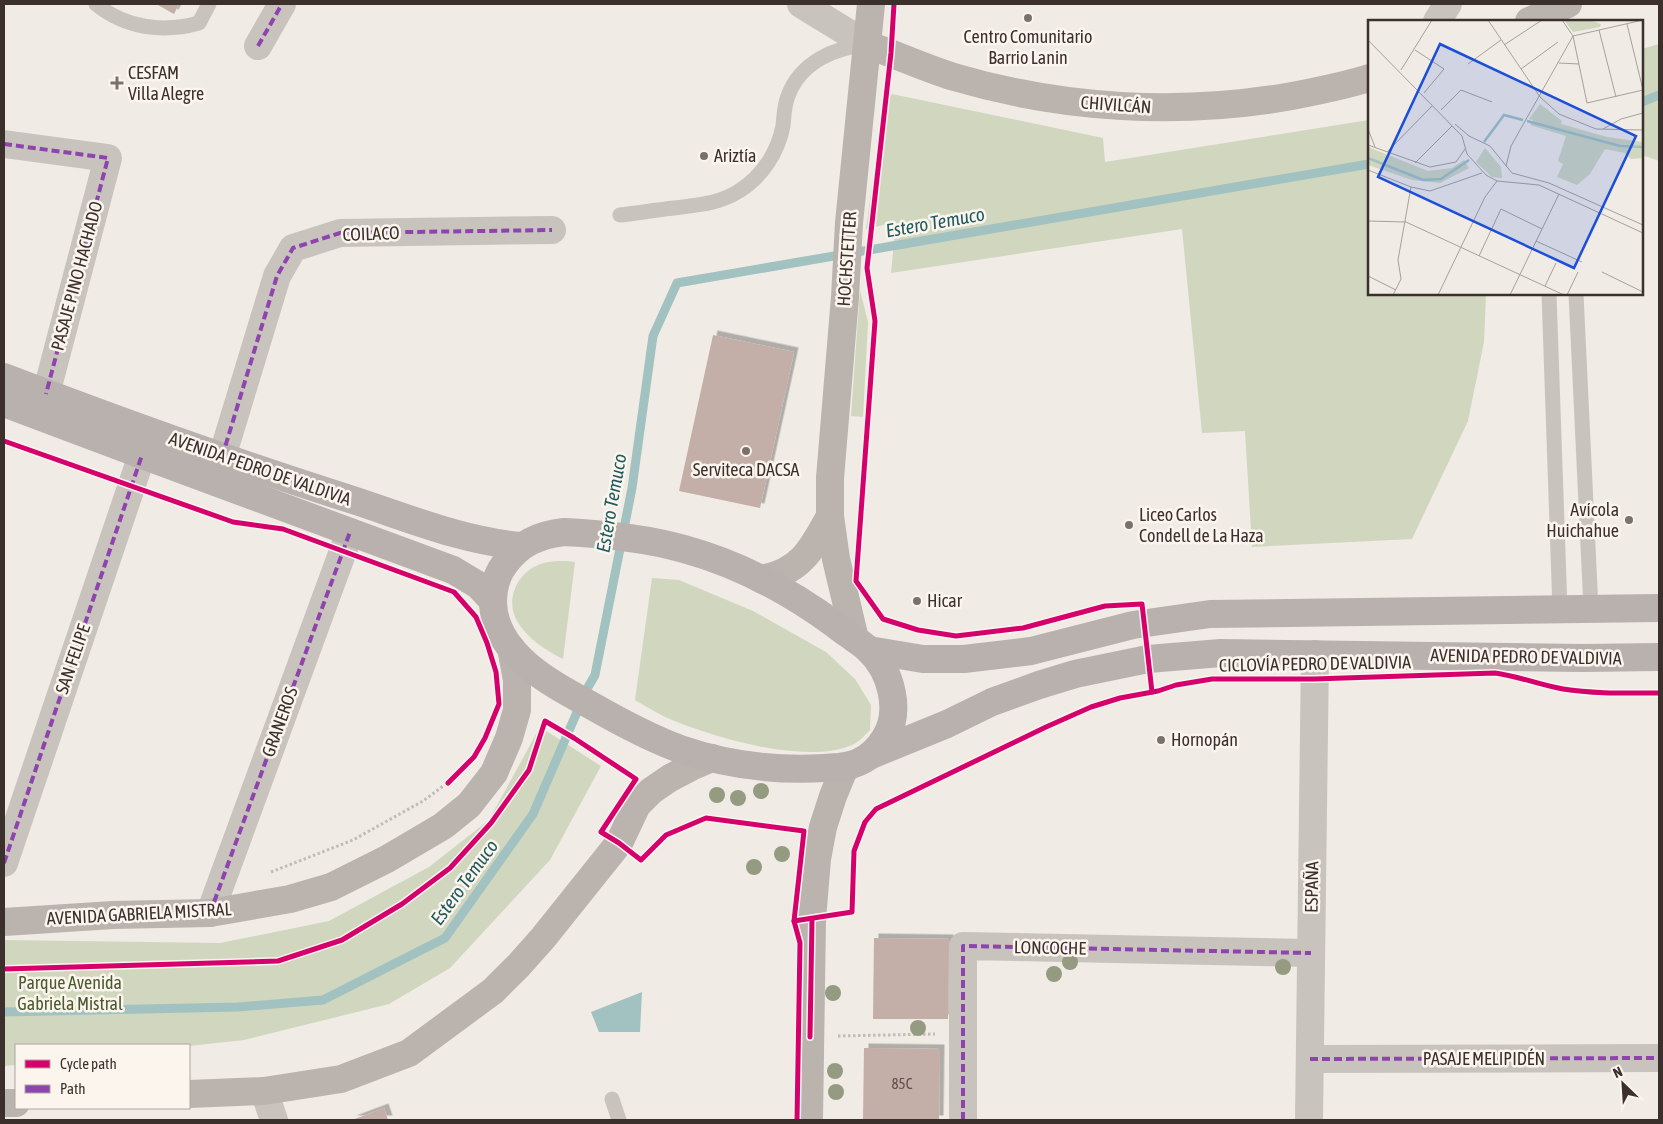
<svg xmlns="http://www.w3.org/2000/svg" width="1663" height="1124" viewBox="0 0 1663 1124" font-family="'Asap Condensed',sans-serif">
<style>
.green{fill:#d1d6bf}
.water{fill:#a1c2c1}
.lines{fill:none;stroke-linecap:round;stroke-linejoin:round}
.stream{stroke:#a1c2c1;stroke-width:9}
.building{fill:#c3afa7;filter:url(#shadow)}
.path{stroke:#c2bbb6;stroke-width:3;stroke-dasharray:2.5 2.5;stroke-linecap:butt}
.lane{stroke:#c9c3be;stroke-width:15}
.street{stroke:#c9c3be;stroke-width:28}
.secondary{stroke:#bab3ae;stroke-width:28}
.primary{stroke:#b8b1ad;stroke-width:28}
.quiet{stroke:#8e44ad;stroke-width:4;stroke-dasharray:8 4;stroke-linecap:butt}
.cycleway-casing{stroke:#fbf5ee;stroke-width:8}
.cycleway{stroke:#d6006c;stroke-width:5}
.tree{fill:#959b80}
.poi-dot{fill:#7a716c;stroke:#fbf5ee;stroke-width:2}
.labels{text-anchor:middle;stroke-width:5;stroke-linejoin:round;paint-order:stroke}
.number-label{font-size:15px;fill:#5d504a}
.poi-label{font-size:18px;fill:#3b302b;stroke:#fbf5ee;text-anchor:start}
.street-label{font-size:18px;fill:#3b302b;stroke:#fbf5ee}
.park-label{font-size:18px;fill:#4a5a2e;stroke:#fbf5ee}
.water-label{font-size:19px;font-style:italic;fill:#1f5a5e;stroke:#fbf5ee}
.inset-river{fill:none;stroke:#a1c2c1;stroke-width:2.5}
.inset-road{fill:none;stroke:#a8a09b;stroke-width:1}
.view{fill:#1d4ed8;fill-opacity:0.15;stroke:#1d4ed8;stroke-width:2.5}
.inset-edge{fill:none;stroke:#3b302b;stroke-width:2.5}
</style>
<defs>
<filter id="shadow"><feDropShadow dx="4.5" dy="-4.5" stdDeviation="0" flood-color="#0004"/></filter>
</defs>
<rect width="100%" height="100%" fill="#f0ebe5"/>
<g class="green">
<path d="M 1659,44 L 1659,161 L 1642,155 L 1642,49 Z"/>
<path d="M 892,94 L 1103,138 L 1105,162 L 1369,120 L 1369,294 L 1486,294 L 1484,342 L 1468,421 L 1412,539 L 1252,547 L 1245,431 L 1202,433 L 1182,229 L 891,273 L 896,222 L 866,229 L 883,108 Z"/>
<path d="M 860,290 L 868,322 L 863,417 L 851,416 Z"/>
<path d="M 567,561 L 575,562 L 563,659 C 544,649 526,638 516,619 C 506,599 517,575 536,566 C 546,561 556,561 567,561 Z"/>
<path d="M 652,578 L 679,580 L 753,611 L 826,652 L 855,679 L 871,705 L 870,730 C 865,735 859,742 852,745 C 806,765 717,738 672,720 C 660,715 647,707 635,700 Z"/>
<path d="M 540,727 L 601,766 L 550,860 L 450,968 L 389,1004 L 244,1040 L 189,1046 L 16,1045 L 16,1065 L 4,1066 L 4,940 L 220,943 L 329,921 L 429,867 L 489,820 Z"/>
</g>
<path class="water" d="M 642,992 L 640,1032 L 599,1032 L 591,1012 Z"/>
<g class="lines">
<g class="stream">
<path d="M 1642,102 L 1659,95"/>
<path d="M 4,1012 L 238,1007 L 323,1000 L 445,938 L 533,814 L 587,689 L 595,675 L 632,488 L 653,336 L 677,283 L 1369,164"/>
</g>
</g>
<g class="building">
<path d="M 156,4 L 179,4 L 174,14 Z"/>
<path d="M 713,335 L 794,352 L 760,508 L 679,491 Z"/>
<path d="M 874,938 L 949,939 L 948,1019 L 873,1019 Z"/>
<path d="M 864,1048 L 940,1049 L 939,1120 L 863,1120 Z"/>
<path d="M 384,1108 L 388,1120 L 352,1120 Z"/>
</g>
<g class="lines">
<g class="path">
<path d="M 271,872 L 353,840 L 423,801 L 446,784"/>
<path d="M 838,1036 L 935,1034"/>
</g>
<g class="lane">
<path d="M 96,4 C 125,28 163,33 199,23 L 209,4"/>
<path d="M 620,215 C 638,213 656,210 674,208 C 697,205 719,204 739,191 C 762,177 778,152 783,126 C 784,116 784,106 788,96 C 800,63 834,47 867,45"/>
<path d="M 1549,294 L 1560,610"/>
<path d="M 1576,294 L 1591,609"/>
<path d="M 612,1099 L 619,1120"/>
</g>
<g class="street">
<path d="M 801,4 L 868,45"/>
<path d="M 1437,21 L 1448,4"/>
<path d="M 258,46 L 282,4"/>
<path d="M 4,144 L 108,158 L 46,394"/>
<path d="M 222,457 L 277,276 L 293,248 L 340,233 L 552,230"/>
<path d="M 4,863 L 142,455"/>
<path d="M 210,913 L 350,532"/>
<path d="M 1310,1059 L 1659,1058"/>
<path d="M 264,1091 L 274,1120"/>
<path d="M 963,1120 L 963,946 L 1311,953"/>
<path d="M 1309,1120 L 1315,654"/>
</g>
<g class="secondary">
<path d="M 1529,21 L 1568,4"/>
<path d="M 868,45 C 897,55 925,68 954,77 C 1063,109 1179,116 1292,96 C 1318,91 1344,86 1369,78"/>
<path d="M 761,579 C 801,572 812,549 830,516"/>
<path d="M 855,639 L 836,559 L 830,516 L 830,478 L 845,297 L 849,223 L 871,4"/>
<path d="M 4,922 L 113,915 L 210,913 L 290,899 L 331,887 L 387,859 L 443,826 L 469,805 L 494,773 L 509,738 L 517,710 L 517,680 L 511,648"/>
<path d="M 189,1094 L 264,1091 L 341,1079 L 409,1053 L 493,991 L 519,965 L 543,938 L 619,843 L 637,805 L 651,791 L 670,778 L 691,767 L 712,758"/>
<path d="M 4,1103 L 16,1103"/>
<path d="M 809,1120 L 812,919 L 817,859 L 823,827 L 833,796 L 845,767"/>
</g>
<g class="primary">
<path d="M 4,377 C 119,421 236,463 353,500 C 408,518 463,541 521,546"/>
<path d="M 4,403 L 142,455 L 453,570 L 478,585 L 493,601"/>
<path d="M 564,532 C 604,534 645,538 684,549 C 739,564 791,592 837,626 C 847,634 859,641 869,650 C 891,671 902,711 885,738 C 879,748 870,757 859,762 C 849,767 837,767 825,768 C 776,771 727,765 680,749 C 650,738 622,723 594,707 C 554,685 495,656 493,603 C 493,590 496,576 504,565 C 519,544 538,535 564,532 Z"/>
<path d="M 869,650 L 923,659 L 964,659 L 1031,651 L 1133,625 L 1210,614 L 1659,608"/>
<path d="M 871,755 L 947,724 L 992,702 L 1039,685 L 1075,674 L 1148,659 L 1221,653 L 1583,658 L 1659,657"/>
</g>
<g class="quiet">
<path d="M 258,46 L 282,4"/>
<path d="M 4,144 L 108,158 L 46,394"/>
<path d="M 222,457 L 277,276 L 293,248 L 340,233 L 552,230"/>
<path d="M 4,863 L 142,455"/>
<path d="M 210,913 L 350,532"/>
<path d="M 1310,1059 L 1659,1058"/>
<path d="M 963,1120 L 963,946 L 1311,953"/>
</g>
<g class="cycleway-casing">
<g id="cycleway">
<path d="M 894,4 L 891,53 L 867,268 L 875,321 L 856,581 L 883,619 L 918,630 L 956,636 L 1023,628 L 1105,606 L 1142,604 L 1152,692"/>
<path d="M 4,441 L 233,522 L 283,529 L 454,592 L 476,617 L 487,643 L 496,672 L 499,704 L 485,738 L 474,757 L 448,783"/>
<path d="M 794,921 L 852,912 L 854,851 L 865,822 L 876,809 L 1046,727 L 1091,707 L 1120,698 L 1158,691 L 1176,685 L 1212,679 L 1314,679 L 1495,673 C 1518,676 1540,685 1563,689 C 1594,694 1627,693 1659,693"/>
<path d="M 4,969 L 278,961 L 342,940 L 402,904 L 450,868 L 491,823 L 529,770 L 545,721 L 574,738 L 636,779 L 601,832 L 619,843 L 641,860 L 666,835 L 706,818 L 804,831 L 794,921 L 800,943 L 797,1120"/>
<path d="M 810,1037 L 812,919"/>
</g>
</g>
<use href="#cycleway" class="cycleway"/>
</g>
<g class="tree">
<circle cx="761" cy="791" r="8"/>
<circle cx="717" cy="795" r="8"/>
<circle cx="738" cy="798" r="8"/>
<circle cx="782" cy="854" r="8"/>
<circle cx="754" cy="867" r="8"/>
<circle cx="1070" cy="962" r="8"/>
<circle cx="1283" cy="967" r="8"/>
<circle cx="1054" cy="974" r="8"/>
<circle cx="833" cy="993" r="8"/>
<circle cx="918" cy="1028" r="8"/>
<circle cx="835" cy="1071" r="8"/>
<circle cx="836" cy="1092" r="8"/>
</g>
<g class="poi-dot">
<circle cx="1028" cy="18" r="5"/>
<path d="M114.5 75.5h5v5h5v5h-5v5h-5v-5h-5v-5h5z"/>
<circle cx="704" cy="156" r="5"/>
<circle cx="746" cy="451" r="5"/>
<circle cx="1629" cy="520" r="5"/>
<circle cx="1129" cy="525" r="5"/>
<circle cx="917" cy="601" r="5"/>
<circle cx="1161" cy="740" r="5"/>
</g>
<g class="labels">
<g class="number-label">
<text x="902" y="1089">85C</text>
</g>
<g class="poi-label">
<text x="1028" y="43" text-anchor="middle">Centro Comunitario<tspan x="1028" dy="21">Barrio Lanin</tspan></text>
<text x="128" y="79">CESFAM<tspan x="128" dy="21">Villa Alegre</tspan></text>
<text x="714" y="162">Ariztía</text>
<text x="746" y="476" text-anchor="middle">Serviteca DACSA</text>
<text x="1619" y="516" text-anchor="end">Avícola<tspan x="1619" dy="21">Huichahue</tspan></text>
<text x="1139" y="521">Liceo Carlos<tspan x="1139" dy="21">Condell de La Haza</tspan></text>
<text x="927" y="607">Hicar</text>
<text x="1171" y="746">Hornopán</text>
</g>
<g class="street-label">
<text transform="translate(1116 105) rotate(4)" y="6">CHIVILCÁN</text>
<text transform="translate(371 234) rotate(-2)" y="6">COILACO</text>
<text transform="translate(847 259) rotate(-86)" y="6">HOCHSTETTER</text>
<text transform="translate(77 276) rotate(-75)" y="6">PASAJE PINO HACHADO</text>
<text transform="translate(260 469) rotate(19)" y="6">AVENIDA PEDRO DE VALDIVIA</text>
<text transform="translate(1526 657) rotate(1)" y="6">AVENIDA PEDRO DE VALDIVIA</text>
<text transform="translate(73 659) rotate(-71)" y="6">SAN FELIPE</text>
<text transform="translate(1315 664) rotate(-1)" y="6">CICLOVÍA PEDRO DE VALDIVIA</text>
<text transform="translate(280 722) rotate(-70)" y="6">GRANEROS</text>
<text transform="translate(1312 887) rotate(-89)" y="6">ESPAÑA</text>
<text transform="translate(139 914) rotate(-3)" y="6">AVENIDA GABRIELA MISTRAL</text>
<text transform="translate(1050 948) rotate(1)" y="6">LONCOCHE</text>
<text x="1484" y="1065">PASAJE MELIPIDÉN</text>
</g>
<g class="park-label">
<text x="70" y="989">Parque Avenida<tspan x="70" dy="21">Gabriela Mistral</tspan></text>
</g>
<g class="water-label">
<text transform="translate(935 222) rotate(-10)" y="7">Estero Temuco</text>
<text transform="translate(611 503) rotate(-80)" y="7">Estero Temuco</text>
<text transform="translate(464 882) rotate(-54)" y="7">Estero Temuco</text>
</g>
</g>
<g transform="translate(1368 20)">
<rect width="275" height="275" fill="#f0ebe5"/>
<path d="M 196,0 L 222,0 L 233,4 L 232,7 L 205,12 ZM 172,84 L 194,101 L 193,104 L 239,117 L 275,122 L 275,138 L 263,139 L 257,133 L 237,129 L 222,154 L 209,165 L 189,157 L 195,144 L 190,141 L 198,116 L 162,105 L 165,100 L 161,99 ZM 0,127 L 60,151 L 84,148 L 96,140 L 101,148 L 72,163 L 44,160 L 0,145 ZM 117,128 L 133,147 L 134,158 L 124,157 L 108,142 Z" fill="#d1d6bf"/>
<path class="inset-river" d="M 159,101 L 252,126 L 275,127M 116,122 L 136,95 L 155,100M 0,138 L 55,160 L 73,159 L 101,140"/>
<path class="inset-road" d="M 120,0 L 172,77 L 191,94 L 228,109 L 275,110M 194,0 L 205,16 L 219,83 L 275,70M 259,4 L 275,70M 231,10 L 248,77M 205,16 L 275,0M 0,20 L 94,116 L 99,134 L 118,155 L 129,161 L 171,165 L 275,213M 136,25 L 174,0M 47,30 L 76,49 L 56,73M 191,43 L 211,44M 100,44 L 133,20M 153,49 L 190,22M 33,50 L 64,0M 73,90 L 93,70 L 124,82M 87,104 L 101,116 L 122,126 L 144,153 L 181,163 L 275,205M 0,109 L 7,127M 235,109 L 253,99 L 275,93M 0,125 L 62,147 L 88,142 L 97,129M 19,132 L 64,86M 47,143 L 84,106M 138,146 L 143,126 L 205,16M 0,150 L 43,167 L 62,171 L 114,153M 0,201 L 38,202 L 196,275M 168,221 L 214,242M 111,236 L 133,189 L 174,209M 234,252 L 275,272M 0,256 L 28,270M 177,266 L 188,243M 25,275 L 33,259 L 30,240 L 43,167M 70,275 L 117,177 L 129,161M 142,275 L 191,174M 199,275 L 210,252"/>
<path class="view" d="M 72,24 L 268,116 L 206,248 L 10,157 Z"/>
<rect width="275" height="275" class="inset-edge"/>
</g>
<rect width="1663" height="1124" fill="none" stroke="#3b302b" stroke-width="10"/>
<rect x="15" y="1044" width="175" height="65" fill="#fbf5ee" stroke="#aea6a0"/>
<rect x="25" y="1060" width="25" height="8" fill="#d6006c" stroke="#aea6a0"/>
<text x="60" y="1069" font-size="15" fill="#3b302b">Cycle path</text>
<rect x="25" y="1085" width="25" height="8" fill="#8e44ad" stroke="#aea6a0"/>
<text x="60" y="1094" font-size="15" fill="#3b302b">Path</text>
<g transform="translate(1623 1084) rotate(335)" stroke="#fbf5ee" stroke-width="4" paint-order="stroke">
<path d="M0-4L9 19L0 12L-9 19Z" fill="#3b302b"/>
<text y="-8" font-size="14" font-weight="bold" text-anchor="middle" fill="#3b302b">N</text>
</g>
</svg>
